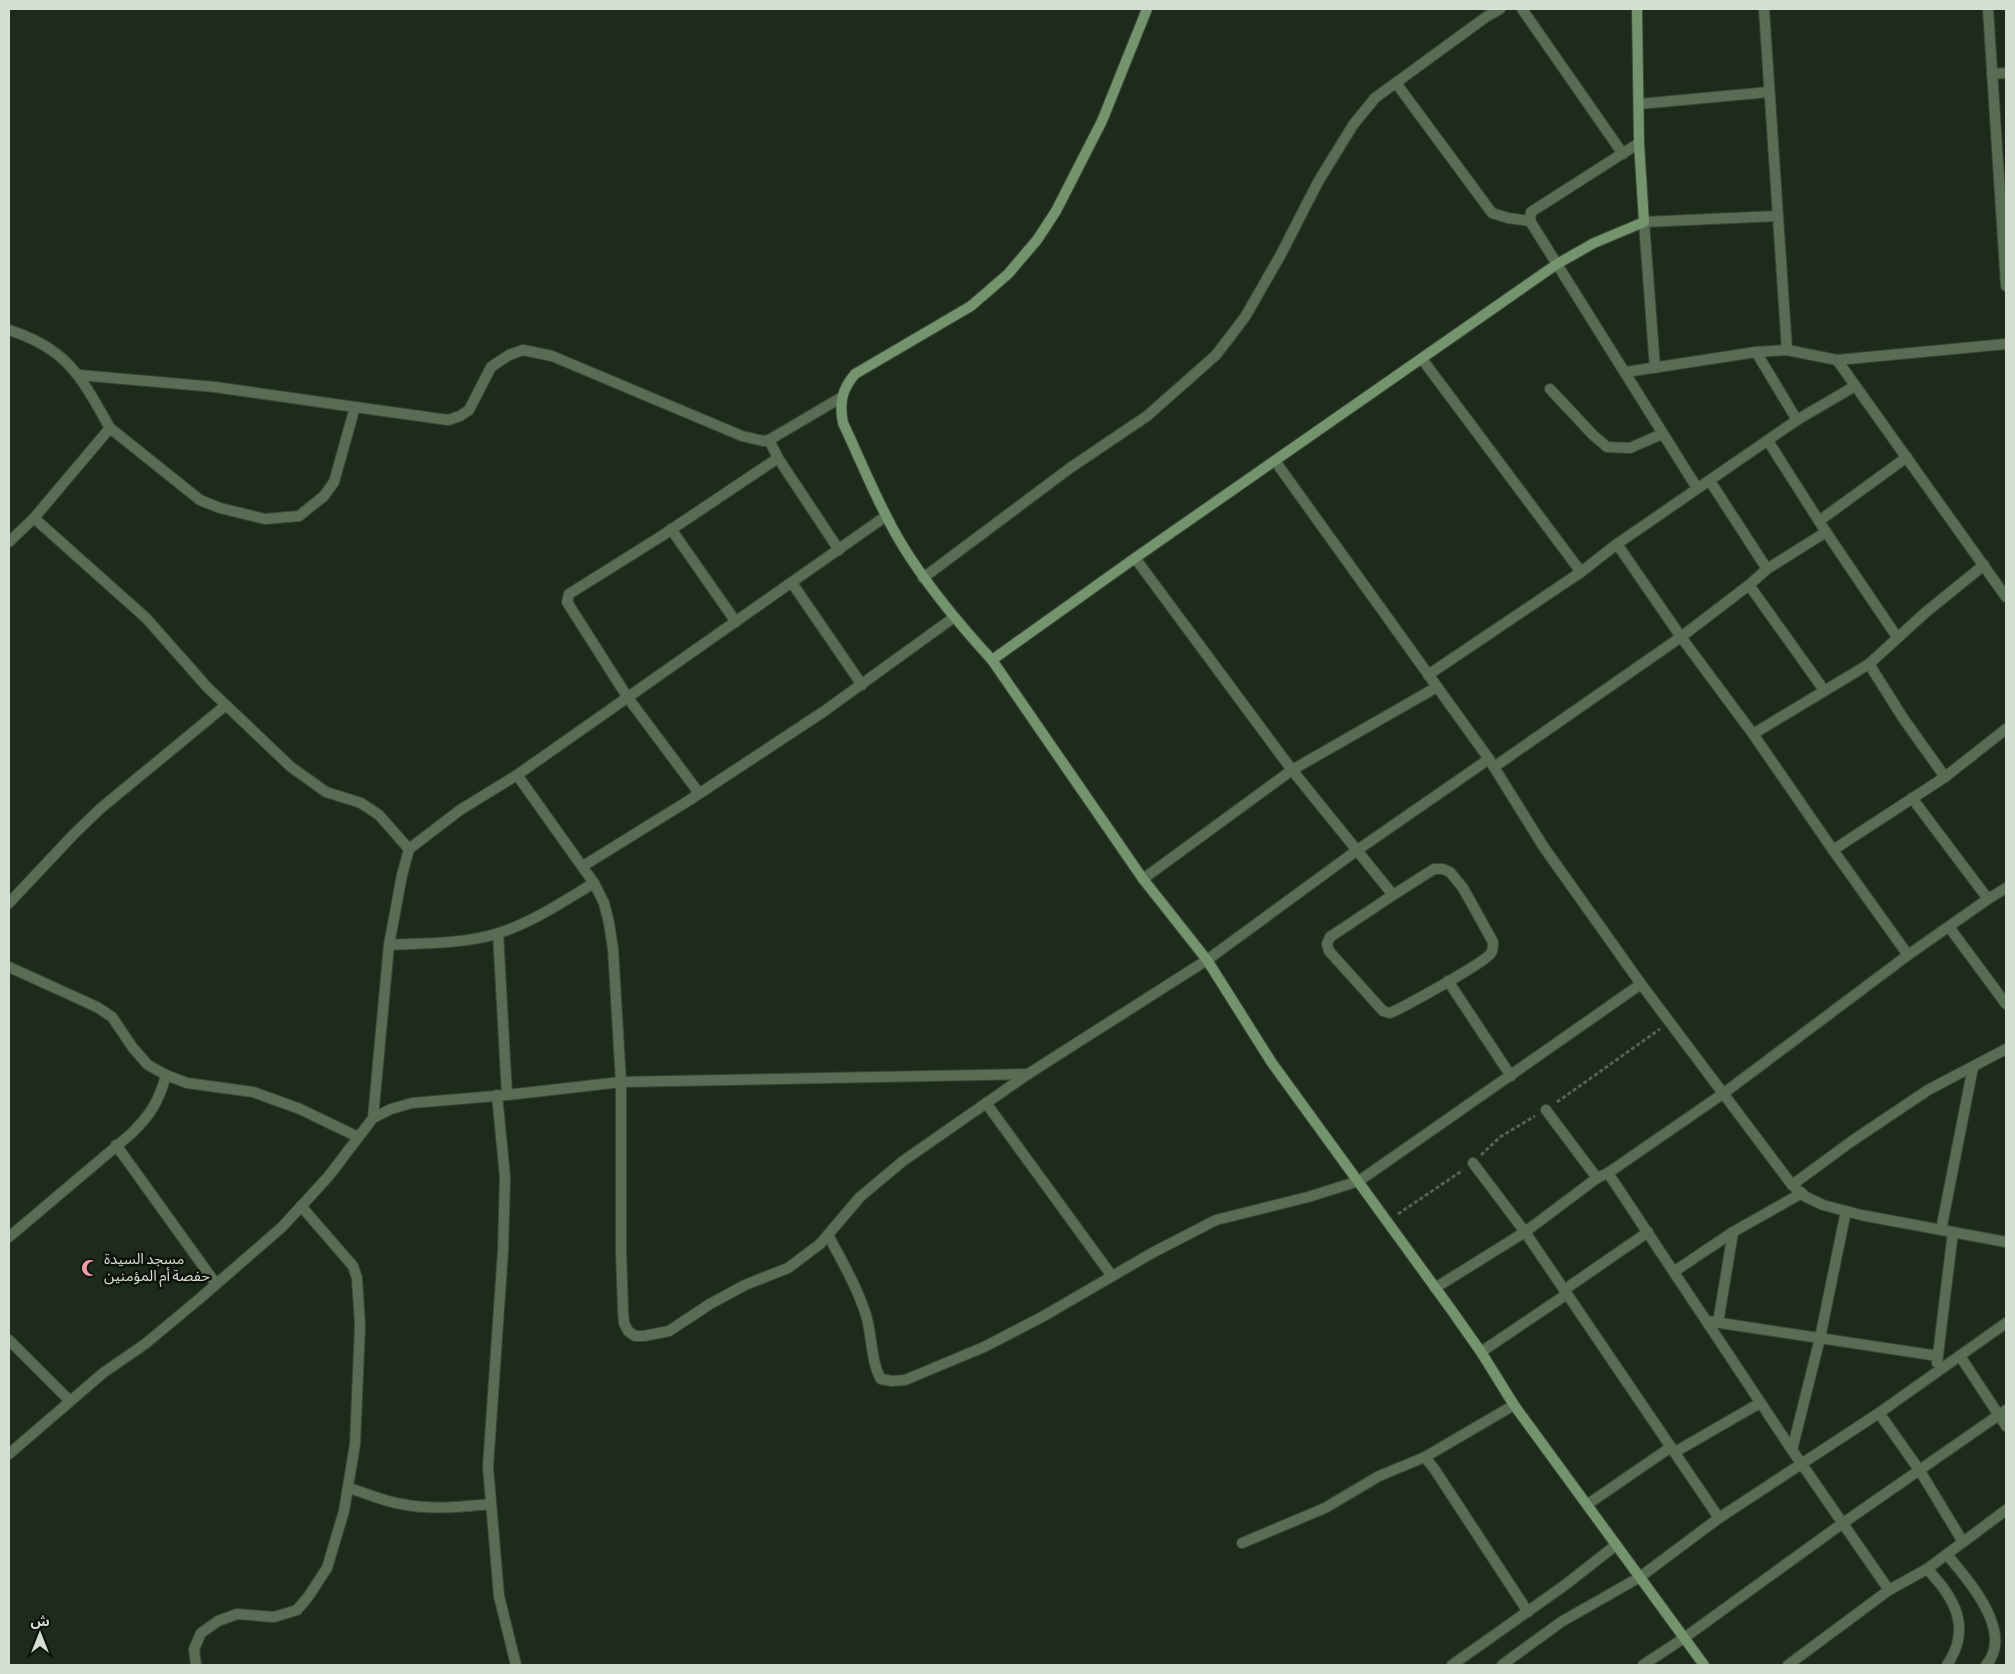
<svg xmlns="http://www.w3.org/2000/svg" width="2015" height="1674" viewBox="0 0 2015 1674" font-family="'Sofia Sans Condensed','Noto Sans Arabic',sans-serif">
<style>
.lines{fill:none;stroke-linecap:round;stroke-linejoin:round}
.street-casing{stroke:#3a4837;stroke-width:12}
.secondary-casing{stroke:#3a4837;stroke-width:12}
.path{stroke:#556353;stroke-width:3;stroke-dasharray:4 2.5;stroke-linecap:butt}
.street{stroke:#596d55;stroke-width:10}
.secondary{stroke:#74946e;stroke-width:10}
.labels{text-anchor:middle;stroke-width:5;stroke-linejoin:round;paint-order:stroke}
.poi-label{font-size:15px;fill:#d4ded2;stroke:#0c120a;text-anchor:start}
</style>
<rect width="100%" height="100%" fill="#1d2c1a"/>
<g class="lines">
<g class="street-casing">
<g id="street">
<path d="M 1522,9 L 1623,154"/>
<path d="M 1764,9 L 1787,350"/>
<path d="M 1988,9 L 2006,286"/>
<path d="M 1992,74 L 2006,73"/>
<path d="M 1396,83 L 1492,213 L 1508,218 L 1530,221"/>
<path d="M 1639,104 L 1769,92"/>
<path d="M 1639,143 L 1531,212 L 1530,221 L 1697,488"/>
<path d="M 9,330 C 68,349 81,377 110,428"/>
<path d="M 1756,352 L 1797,420"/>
<path d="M 1422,359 L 1581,572"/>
<path d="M 1837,360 L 2006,597"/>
<path d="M 1655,368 L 1644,222 L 1777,216"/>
<path d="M 1626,372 L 1756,352 L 1787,350 L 1837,360 L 2006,344"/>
<path d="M 79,375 L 215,387 L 355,407"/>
<path d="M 1550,389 L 1593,435 L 1607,447 L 1630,448 L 1662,434"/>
<path d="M 769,440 L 778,458 L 839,550"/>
<path d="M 1768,441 L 1826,532 L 1897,637"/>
<path d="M 1275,461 L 1489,759 L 1543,846 L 1641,984 L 1792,1185 L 1806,1197 L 1823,1205 L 1861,1215 L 2006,1242"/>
<path d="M 1710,481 L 1767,569"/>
<path d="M 886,516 L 517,775 L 594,883 L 604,903 L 609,923 L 613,949 L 621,1082 L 621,1249 L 623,1311 L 624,1323 L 628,1331 L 635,1336 L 644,1336 L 669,1331 L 710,1304 L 745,1285 L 788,1268 L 820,1244 L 860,1197 L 903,1161 L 1028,1074 L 1207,960 L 1356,851 L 1489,759"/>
<path d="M 34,518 L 110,428 L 200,500 L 220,508 L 265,519 L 299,516 L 324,496 L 334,482 L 355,407 L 448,420 L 460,416 L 469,410 L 491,367 L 509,355 L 523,350 L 552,356 L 742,436 L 763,441 L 769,440 L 842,397"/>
<path d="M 1819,521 L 1907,457"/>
<path d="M 671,529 L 736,622"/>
<path d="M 9,542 L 34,518 L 146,618 L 208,688 L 291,767 L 326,792 L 361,803 L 379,815 L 409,849"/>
<path d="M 1617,544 L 1681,637 L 1753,734 L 1833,850 L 1908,955"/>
<path d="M 1135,558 L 1292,770 L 1393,895 L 1330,937 L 1327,944 L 1329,951 L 1383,1011 L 1390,1013 C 1404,1007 1486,962 1491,953 C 1493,950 1493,946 1493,942 L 1463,888 L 1450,872 L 1443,869 L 1434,869 L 1393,895"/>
<path d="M 923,578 L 1070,468 L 1147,416 L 1216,355 L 1245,317 L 1280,256 L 1318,182 L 1353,125 L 1375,98 L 1486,17 L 1500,9"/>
<path d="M 792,583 L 862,685"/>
<path d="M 1749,585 L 1824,690"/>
<path d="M 1869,664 L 1903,718 L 1945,777"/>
<path d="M 1428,675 L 1581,572 L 1617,544 L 1797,420 L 1855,386"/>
<path d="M 1753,734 L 1869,664 L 1926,612 L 1984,565"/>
<path d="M 1494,767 L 1681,637 L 1749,585 L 1767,569 L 1826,532"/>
<path d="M 699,793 L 628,698 L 567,602 L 569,594 L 660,537 L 778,458"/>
<path d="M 1912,798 L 1988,899"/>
<path d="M 1833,850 L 1945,777 L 2006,729"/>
<path d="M 583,866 L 688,801 L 823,712 L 953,618"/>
<path d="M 1143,879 L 1292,770 L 1437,687"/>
<path d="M 9,903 L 74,834 L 101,808 L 226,705"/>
<path d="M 1949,927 L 2006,1004"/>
<path d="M 498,933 L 507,1095"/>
<path d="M 389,945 C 425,943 465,944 499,933 C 533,922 564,901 594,883"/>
<path d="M 9,967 L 97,1007 L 112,1017 L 133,1048 L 148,1065 L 166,1075 L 187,1083 L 253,1092 L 300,1109 L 358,1137"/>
<path d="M 1448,981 L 1511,1076"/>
<path d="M 497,1095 L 505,1177 L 503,1251 L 488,1467 L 499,1596 L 516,1665"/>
<path d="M 986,1103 L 1112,1276"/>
<path d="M 1546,1110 L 1597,1178"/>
<path d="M 373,1118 L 389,945 L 402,875 L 409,849 L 460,810 L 517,775"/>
<path d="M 116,1145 L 216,1284"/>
<path d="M 1473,1163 L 1525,1232 L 1719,1518"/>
<path d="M 1608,1173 L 1792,1450 L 1889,1590"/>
<path d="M 1792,1185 L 1852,1141 L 1928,1090 L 2006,1049"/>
<path d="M 1941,1230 L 1973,1067"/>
<path d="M 828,1235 C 842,1261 857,1287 866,1315 C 872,1334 871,1363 881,1379 L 892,1381 L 905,1380 L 984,1347 L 1042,1317 L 1152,1253 L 1216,1220 L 1308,1197 L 1359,1181 L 1641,984"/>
<path d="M 9,1237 L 132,1133 C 151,1114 159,1101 166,1075"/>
<path d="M 1675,1271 L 1733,1232 L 1802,1193"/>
<path d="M 1435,1288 L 1525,1232 L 1597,1178 L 1608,1173 L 1724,1093 L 1908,955 L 1988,899 L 2006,888"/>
<path d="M 1564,1290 L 1648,1232"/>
<path d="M 1707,1321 L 1938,1356"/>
<path d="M 1718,1323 L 1733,1232"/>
<path d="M 9,1340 L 69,1400"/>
<path d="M 1481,1352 L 1567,1294"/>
<path d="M 1960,1356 L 2006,1426"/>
<path d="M 1937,1363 L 1953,1232"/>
<path d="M 1879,1413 L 1920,1471 L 1963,1542"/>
<path d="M 1792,1450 L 1820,1338 L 1846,1211"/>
<path d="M 1675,1452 L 1760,1403"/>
<path d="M 9,1454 L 103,1373 L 145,1344 L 198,1300 L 282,1227 L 328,1177 L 373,1118 L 391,1109 L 412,1103 L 507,1095 L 621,1082 L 1028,1074"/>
<path d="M 1425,1457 L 1435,1470 L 1528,1612"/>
<path d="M 349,1488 C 366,1493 383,1501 401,1504 C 431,1510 461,1507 491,1504"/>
<path d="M 1588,1504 L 1671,1447"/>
<path d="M 1242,1543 L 1325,1508 L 1379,1476 L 1425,1457 L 1514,1405"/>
<path d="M 1947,1555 C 1968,1579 2015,1633 1986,1665"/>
<path d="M 1927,1569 C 1955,1598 1972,1628 1947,1665"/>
<path d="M 196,1665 L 194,1649 L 201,1633 L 218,1621 L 237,1614 L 274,1617 L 297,1610 L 308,1597 L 327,1568 L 344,1511 L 355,1444 L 360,1326 L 357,1278 L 353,1266 L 301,1206"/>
<path d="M 1452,1665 L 1565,1585 L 1616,1545"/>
<path d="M 1502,1665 L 1561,1622 L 1640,1577 L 1719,1518 L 1879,1413 L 2006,1323"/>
<path d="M 1643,1665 L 1684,1638 L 1843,1523 L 2006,1410"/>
<path d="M 1788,1665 L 1889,1590 L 1927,1569 L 2006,1510"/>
</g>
</g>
<g class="secondary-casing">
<g id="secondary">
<path d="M 1637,9 L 1639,143 L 1644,222 L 1594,243 L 1557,264 L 1135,558 L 992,660 L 1143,879 L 1207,960 L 1272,1063 L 1450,1308 L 1481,1352 L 1514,1405 L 1704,1665"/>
<path d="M 992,660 C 958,623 927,586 901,543 C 878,505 862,463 843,423 C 839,403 842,389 855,374 L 971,306 L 1008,274 L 1037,240 L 1056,211 L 1102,121 L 1147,9"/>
</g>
</g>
<g class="path">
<path d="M 1557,1102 L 1660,1029"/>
<path d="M 1481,1155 L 1500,1137 L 1535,1116"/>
<path d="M 1398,1214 L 1463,1170"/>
</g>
<use href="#street" class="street"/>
<use href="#secondary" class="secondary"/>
</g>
<defs>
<g id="mosque-bare" transform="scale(1.35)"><path d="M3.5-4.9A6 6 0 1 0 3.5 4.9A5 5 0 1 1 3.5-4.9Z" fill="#f49aa5" stroke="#0c120a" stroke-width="2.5" paint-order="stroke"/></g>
</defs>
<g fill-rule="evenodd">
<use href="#mosque-bare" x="90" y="1268"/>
</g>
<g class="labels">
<g class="poi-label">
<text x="104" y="1264">مسجد السيدة<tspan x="104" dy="17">حفصة أم المؤمنين</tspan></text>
</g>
</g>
<rect width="2015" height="1674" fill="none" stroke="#d4ded2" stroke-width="20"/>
<g transform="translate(40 1634)" stroke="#0c120a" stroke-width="4" paint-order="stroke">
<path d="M0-4L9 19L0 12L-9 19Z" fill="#d4ded2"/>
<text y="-8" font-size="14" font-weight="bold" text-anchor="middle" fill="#d4ded2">ش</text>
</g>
</svg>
